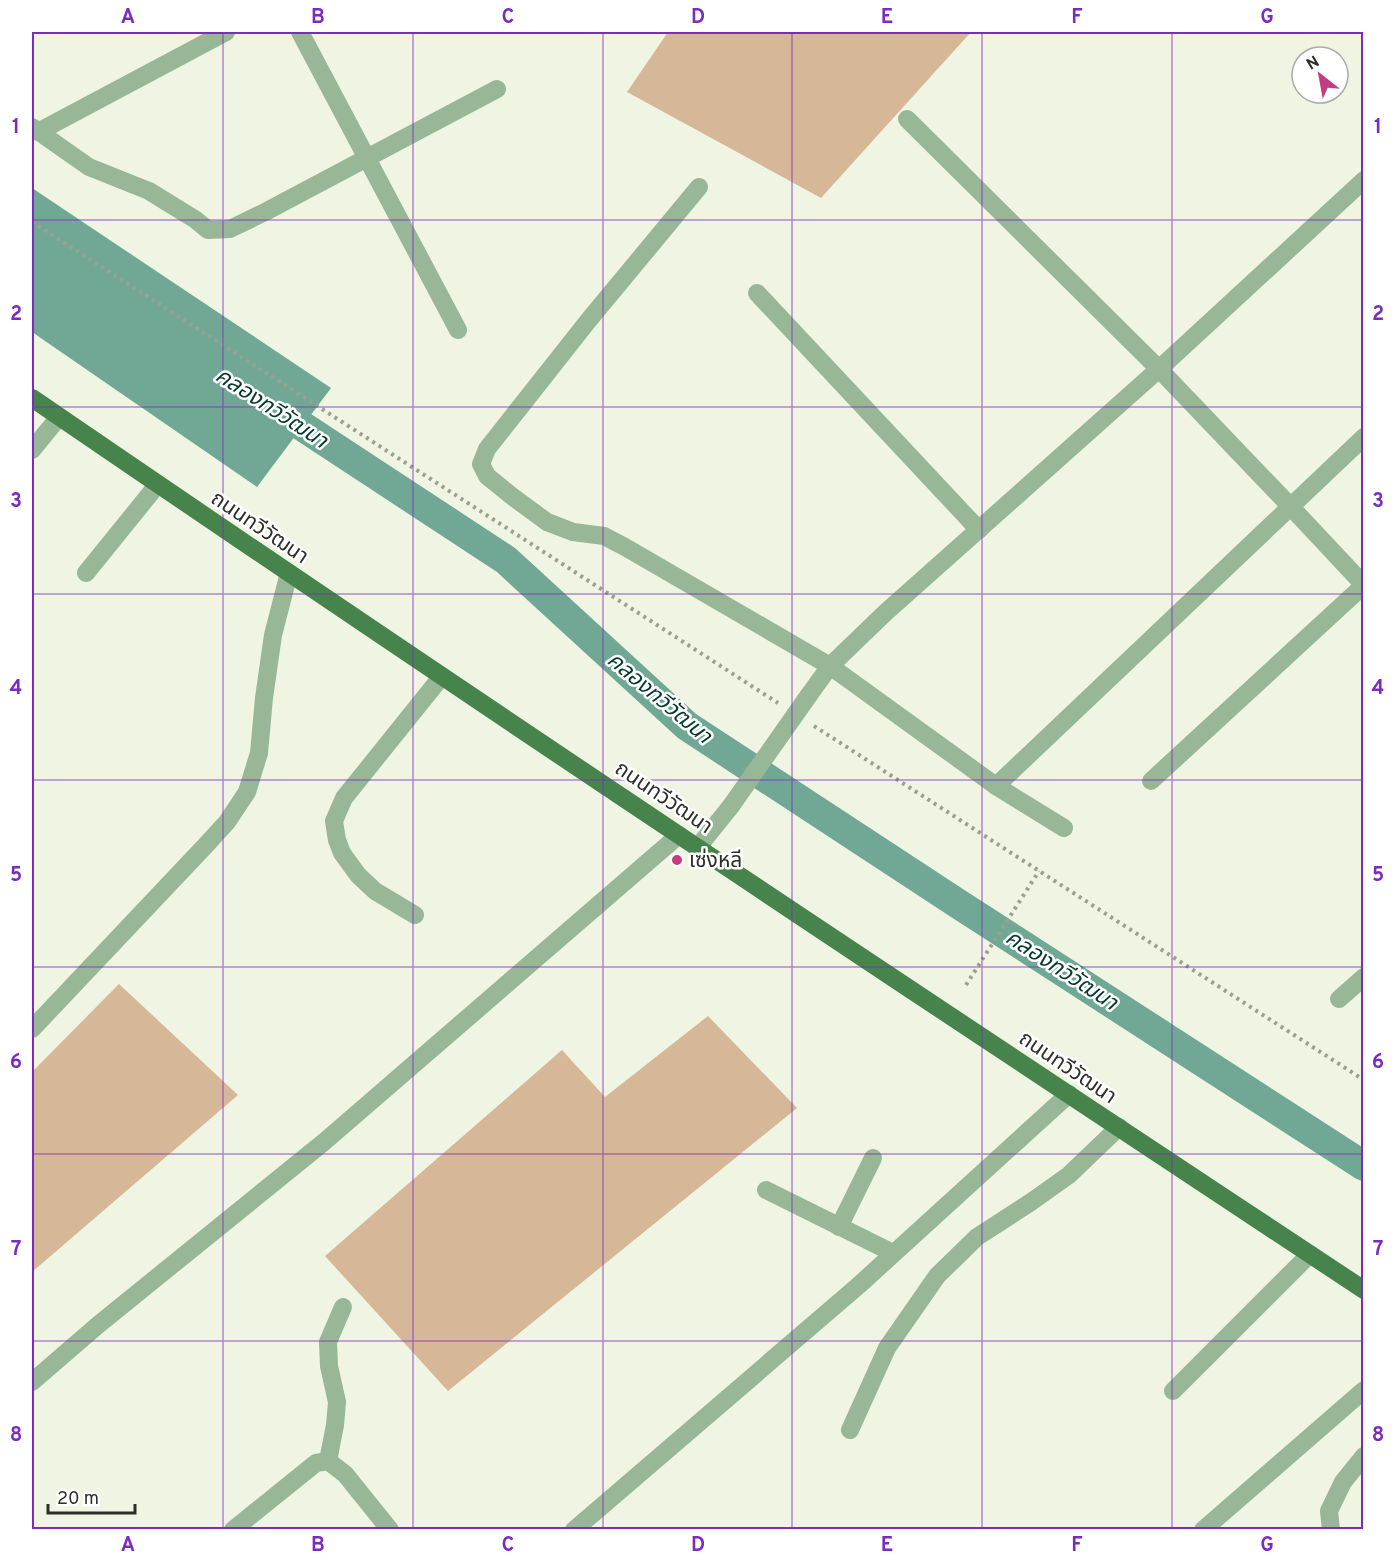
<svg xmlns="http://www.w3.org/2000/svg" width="1395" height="1561" viewBox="0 0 1395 1561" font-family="Overpass,'Noto Sans Thai',sans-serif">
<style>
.green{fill:#d6b898}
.water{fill:#70a895}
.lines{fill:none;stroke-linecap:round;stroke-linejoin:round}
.canal{stroke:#70a895;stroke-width:30}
.path{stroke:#9ca094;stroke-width:4;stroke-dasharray:3 4.5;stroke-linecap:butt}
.minor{stroke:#97b797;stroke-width:18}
.major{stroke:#47844b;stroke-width:18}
.minor-bridge{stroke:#97b797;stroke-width:18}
.grid{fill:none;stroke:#7b2cbf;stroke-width:1.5;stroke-opacity:0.55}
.poi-dot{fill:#c23d81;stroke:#fff;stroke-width:2}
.labels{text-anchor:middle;stroke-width:5;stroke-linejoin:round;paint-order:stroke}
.street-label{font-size:21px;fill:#2c2e28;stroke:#fff}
.poi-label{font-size:21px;fill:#2c2e28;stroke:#fff;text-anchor:start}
.water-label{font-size:22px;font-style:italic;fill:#04392b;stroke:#fff}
.neatline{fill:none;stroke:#7b2cbf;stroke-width:2}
.grid-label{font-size:20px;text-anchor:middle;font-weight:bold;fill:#7b2cbf}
</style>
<rect width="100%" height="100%" fill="#eff4e3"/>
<g class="green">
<path d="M 668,32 L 971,32 L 821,198 L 627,92 Z"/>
<path d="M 119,984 L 238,1095 L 32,1272 L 32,1072 Z"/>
<path d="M 708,1016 L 797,1108 L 448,1391 L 325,1256 L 562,1050 L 605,1097 Z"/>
</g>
<path class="water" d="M 32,188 L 331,388 L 257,487 L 32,332 Z"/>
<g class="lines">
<path class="canal" d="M 267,403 L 506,560 L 687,726 L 960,905 L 1364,1166"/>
<g class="path">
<path d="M 32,222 L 778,703"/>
<path d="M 814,726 L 1364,1080"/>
<path d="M 966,985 L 1039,871"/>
</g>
<g class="minor">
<path d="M 300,32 L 458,330"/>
<path d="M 907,119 L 1159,369 L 1290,506 L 1364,585"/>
<path d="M 32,127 L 89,167 L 149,191 L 196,220 L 208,230 L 230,229 L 265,212 L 497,89"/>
<path d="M 38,132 L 226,32"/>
<path d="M 699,187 L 588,321 L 487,449 L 481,464 L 487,476 L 513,497 L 547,522 L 573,532 L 604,536 L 625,547 L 830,666 L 885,613 L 1159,369 L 1364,180"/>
<path d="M 757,293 L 979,530"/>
<path d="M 32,450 L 59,417"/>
<path d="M 86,573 L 158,484"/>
<path d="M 809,695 L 830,666 L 996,786 L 1064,828"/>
<path d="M 1151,781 L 1364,585"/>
<path d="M 996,786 L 1364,437"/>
<path d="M 698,847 L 731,806"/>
<path d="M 415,915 L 375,891 L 358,875 L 342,853 L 337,840 L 334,821 L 344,798 L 442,676"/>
<path d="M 1339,999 L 1364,977"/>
<path d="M 32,1029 L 206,845 L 227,822 L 247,792 L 259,753 L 264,698 L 273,635 L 289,573"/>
<path d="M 766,1190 L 893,1253"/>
<path d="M 839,1227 L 873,1158"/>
<path d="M 32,1382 L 98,1325 L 324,1142 L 679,835"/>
<path d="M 1173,1391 L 1310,1254"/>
<path d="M 850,1430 L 887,1348 L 937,1276 L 977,1237 L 1031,1202 L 1069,1175 L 1119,1127"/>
<path d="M 328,1461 L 335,1425 L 337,1402 L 329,1366 L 328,1342 L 343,1307"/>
<path d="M 233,1530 L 316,1463 L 328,1461 L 345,1474 L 390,1530"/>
<path d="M 574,1530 L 858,1286 L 1069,1094"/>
<path d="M 1203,1530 L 1364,1390"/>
<path d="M 1331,1530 L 1329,1511 L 1343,1482 L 1364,1456"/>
</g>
<path class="major" d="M 32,398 C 473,700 918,995 1364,1290"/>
<path class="minor-bridge" d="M 731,806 L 809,695"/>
</g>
<path class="grid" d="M 223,32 L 223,1530M 413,32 L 413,1530M 603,32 L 603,1530M 792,32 L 792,1530M 982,32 L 982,1530M 1172,32 L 1172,1530M 32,220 L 1364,220M 32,407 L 1364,407M 32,594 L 1364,594M 32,780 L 1364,780M 32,967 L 1364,967M 32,1154 L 1364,1154M 32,1341 L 1364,1341"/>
<circle class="poi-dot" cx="677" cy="860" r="6"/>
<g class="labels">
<g class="street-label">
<text transform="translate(260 527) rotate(34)" y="7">ถนนทวีวัฒนา</text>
<text transform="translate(664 797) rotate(34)" y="7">ถนนทวีวัฒนา</text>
<text transform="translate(1068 1067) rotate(34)" y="7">ถนนทวีวัฒนา</text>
</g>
<g class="poi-label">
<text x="689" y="867">เซ่งหลี</text>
</g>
<g class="water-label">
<text transform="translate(272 407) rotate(33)" y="8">คลองทวีวัฒนา</text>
<text transform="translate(660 697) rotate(40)" y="8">คลองทวีวัฒนา</text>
<text transform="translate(1062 969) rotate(33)" y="8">คลองทวีวัฒนา</text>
</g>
</g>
<rect width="1395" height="1561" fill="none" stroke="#ffffff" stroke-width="66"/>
<g transform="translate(1320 75) rotate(329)"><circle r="28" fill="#ffffff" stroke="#ababa9" stroke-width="1.5"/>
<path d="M0-4.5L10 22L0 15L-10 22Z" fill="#c23d81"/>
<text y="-9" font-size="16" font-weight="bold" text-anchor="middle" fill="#2c2e28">N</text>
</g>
<path d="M48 1504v9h87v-9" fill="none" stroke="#2c2e28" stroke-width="3"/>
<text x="57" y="1504" font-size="18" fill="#2c2e28" stroke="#ffffff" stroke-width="4.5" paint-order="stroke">20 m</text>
<rect x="33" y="33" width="1329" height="1495" class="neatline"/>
<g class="grid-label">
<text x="128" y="23">A</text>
<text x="318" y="23">B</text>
<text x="508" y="23">C</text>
<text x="698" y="23">D</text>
<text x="887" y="23">E</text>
<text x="1077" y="23">F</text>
<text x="1267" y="23">G</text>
<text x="16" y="133">1</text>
<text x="1378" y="133">1</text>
<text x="16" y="320">2</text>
<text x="1378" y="320">2</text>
<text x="16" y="507">3</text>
<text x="1378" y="507">3</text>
<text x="16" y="694">4</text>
<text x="1378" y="694">4</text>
<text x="16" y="881">5</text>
<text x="1378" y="881">5</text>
<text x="16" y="1068">6</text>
<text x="1378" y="1068">6</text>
<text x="16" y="1255">7</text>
<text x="1378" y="1255">7</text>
<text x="16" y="1441">8</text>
<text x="1378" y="1441">8</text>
<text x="128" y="1551">A</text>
<text x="318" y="1551">B</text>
<text x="508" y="1551">C</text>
<text x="698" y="1551">D</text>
<text x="887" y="1551">E</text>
<text x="1077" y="1551">F</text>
<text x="1267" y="1551">G</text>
</g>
</svg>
